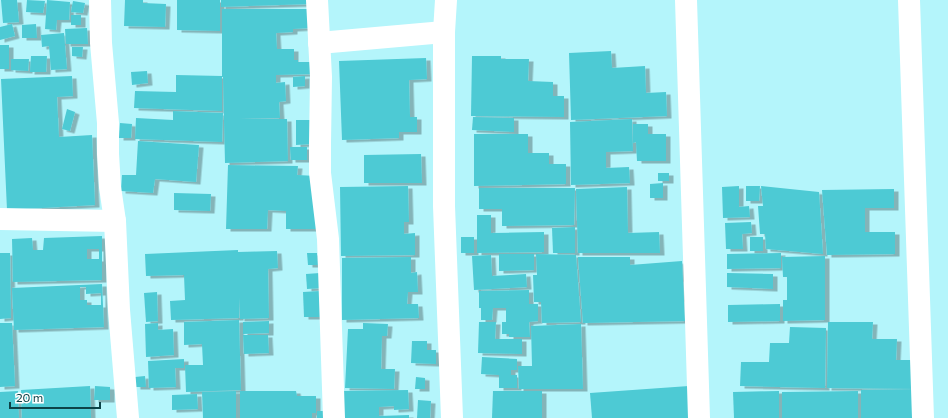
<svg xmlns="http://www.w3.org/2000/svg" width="948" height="418" viewBox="0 0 948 418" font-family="Commissioner,sans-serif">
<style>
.building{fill:#4dcad4;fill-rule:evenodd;filter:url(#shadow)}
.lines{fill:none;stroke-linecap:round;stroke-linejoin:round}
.minor{stroke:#fff;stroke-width:22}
</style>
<defs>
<filter id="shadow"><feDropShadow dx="4.5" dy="2.5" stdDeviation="0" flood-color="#0004"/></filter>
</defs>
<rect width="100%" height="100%" fill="#b4f5fb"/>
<g class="building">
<path d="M 1,0 L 17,0 L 19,22 L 3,23 Z"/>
<path d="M 27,0 L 45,1 L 43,13 L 26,12 Z"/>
<path d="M 47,0 L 70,2 L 69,20 L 57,20 L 56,30 L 45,29 Z"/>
<path d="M 125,0 L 143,0 L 143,3 L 166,4 L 165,27 L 124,26 Z"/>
<path d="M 177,0 L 220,0 L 220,31 L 177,30 Z"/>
<path d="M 221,0 L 311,0 L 311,4 L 221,7 Z"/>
<path d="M 73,1 L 85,3 L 83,13 L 71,12 Z"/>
<path d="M 222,9 L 309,9 L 310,28 L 293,29 L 293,32 L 276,33 L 277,49 L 294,49 L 294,60 L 298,60 L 298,62 L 312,62 L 313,74 L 276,75 L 276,83 L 285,82 L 286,101 L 279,102 L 280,118 L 239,119 L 287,119 L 288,161 L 225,163 L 223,77 L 222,77 Z"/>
<rect x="71" y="15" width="10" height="10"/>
<path d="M 12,24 L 15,36 L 0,40 L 0,27 Z"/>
<path d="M 36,24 L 37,38 L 22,38 L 22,25 Z"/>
<path d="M 87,28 L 88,44 L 66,44 L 65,29 Z"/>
<path d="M 64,33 L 67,69 L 51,70 L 49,46 L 42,47 L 41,35 Z"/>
<rect x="0" y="45" width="9" height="24"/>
<path d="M 72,47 L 83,47 L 82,57 L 72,56 Z"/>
<path d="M 611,51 L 612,68 L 645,66 L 646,93 L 666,92 L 667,116 L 571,120 L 569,53 Z"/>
<path d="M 31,56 L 47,56 L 46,72 L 30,72 Z"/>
<path d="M 472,56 L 501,56 L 501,59 L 529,59 L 528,81 L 553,82 L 553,96 L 564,96 L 564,117 L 471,116 Z"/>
<path d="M 426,58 L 427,79 L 409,80 L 410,117 L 417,117 L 417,132 L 399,132 L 399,138 L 342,140 L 339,61 Z"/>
<path d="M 11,59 L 29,59 L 28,71 L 11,70 Z"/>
<path d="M 147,71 L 148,83 L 132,85 L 131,72 Z"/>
<path d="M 176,75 L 222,76 L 222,111 L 134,108 L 135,91 L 176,92 Z"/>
<path d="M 72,76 L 73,96 L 57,97 L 59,137 L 92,135 L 95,205 L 7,210 L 1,79 Z"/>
<path d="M 305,76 L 305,86 L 293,87 L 293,77 Z"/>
<path d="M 67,109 L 75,112 L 70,131 L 62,129 Z"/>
<path d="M 173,111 L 223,113 L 222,142 L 135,139 L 136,118 L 173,120 Z"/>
<path d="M 473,117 L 514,118 L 514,132 L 472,130 Z"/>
<path d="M 632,119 L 633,151 L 606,152 L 606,168 L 629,167 L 630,183 L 571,185 L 570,122 Z"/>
<path d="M 296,120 L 310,120 L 311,144 L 296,145 Z"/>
<path d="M 120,123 L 132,124 L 131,138 L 119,138 Z"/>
<path d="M 633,124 L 648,124 L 648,134 L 666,134 L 666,161 L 637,161 L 636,142 L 633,143 Z"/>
<path d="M 474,134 L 528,134 L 528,153 L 549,153 L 549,164 L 566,164 L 566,184 L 474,186 Z"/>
<path d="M 138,141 L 199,145 L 196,182 L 155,179 L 153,193 L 121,191 L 122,175 L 136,175 Z"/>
<path d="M 290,147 L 307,147 L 307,160 L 291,160 Z"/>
<path d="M 421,154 L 422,183 L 364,183 L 364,155 Z"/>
<path d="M 228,165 L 298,166 L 297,175 L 317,176 L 316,229 L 286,229 L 286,211 L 268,210 L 267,229 L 226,229 Z"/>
<rect x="658" y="173" width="11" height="8"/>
<path d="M 663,183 L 663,198 L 650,198 L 650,184 Z"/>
<path d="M 408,186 L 409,222 L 404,222 L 404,234 L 415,233 L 415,255 L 341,256 L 340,187 Z"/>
<path d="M 739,186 L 739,207 L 749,206 L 750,217 L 723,218 L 722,187 Z"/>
<path d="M 746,186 L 760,186 L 759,201 L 746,201 Z"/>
<path d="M 761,186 L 819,192 L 823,254 L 766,249 L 765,234 L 760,234 L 758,206 L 763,206 Z"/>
<path d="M 627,187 L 628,233 L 659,232 L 660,253 L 578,253 L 576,189 Z"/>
<path d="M 479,188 L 575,188 L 574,225 L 502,226 L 502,209 L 479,209 Z"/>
<path d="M 894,189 L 894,208 L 865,208 L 865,232 L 895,232 L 895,254 L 827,255 L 822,190 Z"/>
<path d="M 174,193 L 211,194 L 210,211 L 174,210 Z"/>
<path d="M 477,215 L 491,215 L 491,233 L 544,232 L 544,252 L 477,253 Z"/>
<path d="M 751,222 L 752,233 L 742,234 L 743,249 L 726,249 L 725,223 Z"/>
<path d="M 575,227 L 575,253 L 553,253 L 552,228 Z"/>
<path d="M 102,236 L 102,280 L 13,282 L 12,239 L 32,238 L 33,250 L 43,250 L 44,238 ZM 87,249 L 99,249 L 99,259 L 87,259 Z"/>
<rect x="461" y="237" width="13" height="16"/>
<rect x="750" y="237" width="13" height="14"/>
<path d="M 238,250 L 238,252 L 277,251 L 278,268 L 268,269 L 269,318 L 240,319 L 239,297 L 239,318 L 171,320 L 170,301 L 185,300 L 184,275 L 146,276 L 145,254 Z"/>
<path d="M 0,253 L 10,253 L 11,318 L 0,319 Z"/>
<path d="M 307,253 L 317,253 L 318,265 L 308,265 Z"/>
<path d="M 781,253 L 781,268 L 727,269 L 727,254 Z"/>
<path d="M 499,254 L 534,254 L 534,270 L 499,271 Z"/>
<path d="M 536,254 L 576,255 L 581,322 L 542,323 L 541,302 L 534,302 L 533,275 L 537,275 Z"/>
<path d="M 491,255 L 492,276 L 526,274 L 527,287 L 474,290 L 472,256 Z"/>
<path d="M 825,256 L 825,320 L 783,321 L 783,300 L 787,300 L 787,277 L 783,277 L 782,257 Z"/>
<path d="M 411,257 L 411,273 L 417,272 L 418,292 L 408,292 L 407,304 L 418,304 L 419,318 L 342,320 L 342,258 Z"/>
<path d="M 578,257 L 630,257 L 630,265 L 682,261 L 685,321 L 583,323 Z"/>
<path d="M 320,273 L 321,288 L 307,289 L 306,274 Z"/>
<path d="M 727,273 L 773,274 L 773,289 L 727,287 Z"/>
<path d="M 102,284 L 104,327 L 14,330 L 12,288 ZM 80,287 L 86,287 L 86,294 L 101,293 L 101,305 L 87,305 L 87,300 L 80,300 Z"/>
<path d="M 529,290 L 529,304 L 538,304 L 538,321 L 529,322 L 530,337 L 509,337 L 509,334 L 502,334 L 502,322 L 506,322 L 506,308 L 493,308 L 492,320 L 481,320 L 481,308 L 479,308 L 479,291 Z"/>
<path d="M 320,291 L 321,317 L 304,317 L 303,292 Z"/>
<path d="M 157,292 L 158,321 L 146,322 L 144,293 Z"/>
<path d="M 780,304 L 780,321 L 728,322 L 728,305 Z"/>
<path d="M 239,320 L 241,390 L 186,392 L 185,365 L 203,365 L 202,344 L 184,345 L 184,322 Z"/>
<path d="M 269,321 L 269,333 L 243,334 L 243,322 Z"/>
<path d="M 479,322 L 496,322 L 495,339 L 522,339 L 522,354 L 478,353 Z"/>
<path d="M 828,322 L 873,322 L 872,339 L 897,339 L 896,360 L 920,360 L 920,389 L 827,388 Z"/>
<path d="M 0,323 L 12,323 L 15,386 L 0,387 Z"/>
<path d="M 158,323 L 158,330 L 173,329 L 174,355 L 146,357 L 145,324 Z"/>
<path d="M 363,323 L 388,324 L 387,336 L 382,336 L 381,369 L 395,369 L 394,389 L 345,388 L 348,329 L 363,329 Z"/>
<path d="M 581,324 L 583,389 L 519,389 L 518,366 L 532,366 L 531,326 Z"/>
<path d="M 790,327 L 826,328 L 825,388 L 740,386 L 741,362 L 769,362 L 770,343 L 789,343 Z"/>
<path d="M 243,335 L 268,335 L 269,353 L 244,354 Z"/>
<path d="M 412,341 L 427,341 L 427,350 L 436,350 L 436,364 L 411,363 Z"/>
<path d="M 482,357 L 517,359 L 517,370 L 511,370 L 511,375 L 517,375 L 517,388 L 499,388 L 499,375 L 481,374 Z"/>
<path d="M 184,359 L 184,368 L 175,368 L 176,387 L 149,388 L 148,361 Z"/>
<path d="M 145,376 L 146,387 L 136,387 L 135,377 Z"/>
<path d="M 416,377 L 425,378 L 425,389 L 415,389 Z"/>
<path d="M 90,386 L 91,418 L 22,418 L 21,390 Z"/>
<path d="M 95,386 L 110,387 L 110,400 L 94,400 Z"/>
<path d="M 689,386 L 691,418 L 592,418 L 590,393 Z"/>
<path d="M 921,389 L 921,418 L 861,418 L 861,390 Z"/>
<path d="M 408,390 L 409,409 L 394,410 L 394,406 L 379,407 L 379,416 L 409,415 L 409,418 L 344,418 L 343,391 Z"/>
<path d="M 18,391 L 19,418 L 0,418 L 0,392 Z"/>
<path d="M 236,391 L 236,418 L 203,418 L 202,392 Z"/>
<path d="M 240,391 L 296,391 L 297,396 L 316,396 L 316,413 L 312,413 L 312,418 L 240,418 Z"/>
<path d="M 493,391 L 542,391 L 542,418 L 492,418 Z"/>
<path d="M 779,391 L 779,418 L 734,418 L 733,392 Z"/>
<path d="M 858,391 L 858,418 L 782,418 L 782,392 Z"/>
<path d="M 197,394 L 198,409 L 172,410 L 172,395 Z"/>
<path d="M 418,400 L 431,401 L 430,418 L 417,418 Z"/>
<rect x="317" y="411" width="9" height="7"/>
</g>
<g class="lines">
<g class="minor">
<path d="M 100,0 L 101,43 L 108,123 L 108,154 L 110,187 L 115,221 L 119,310 L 128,418"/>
<path d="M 317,0 L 321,77 L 320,143 L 320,173 L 328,239 L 334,418"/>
<path d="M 446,0 L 444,32 L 444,206 L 452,418"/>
<path d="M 686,0 L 699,418"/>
<path d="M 909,0 L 923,418"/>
<path d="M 319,43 L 444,32"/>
<path d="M 0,219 L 115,221"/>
</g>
</g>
<path d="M10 402v6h90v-6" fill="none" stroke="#0c4348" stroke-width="2"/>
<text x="16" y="402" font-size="12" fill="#0c4348" stroke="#ffffff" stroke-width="3" paint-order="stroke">20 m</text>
</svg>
